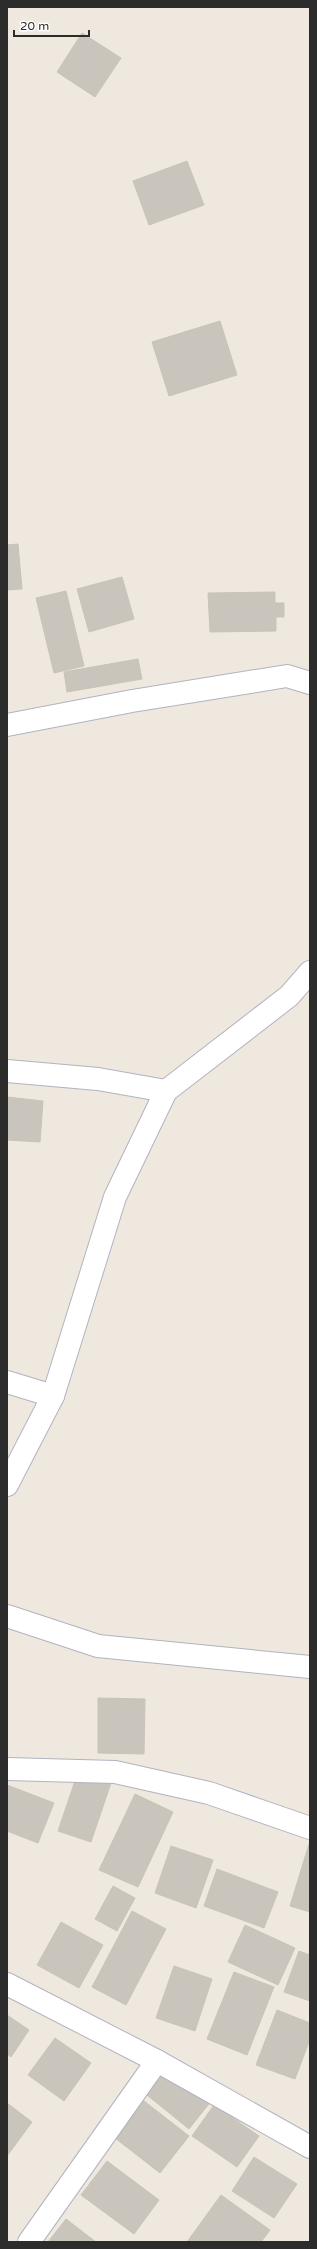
<svg xmlns="http://www.w3.org/2000/svg" width="317" height="2249" viewBox="0 0 317 2249" font-family="'Varela Round',sans-serif">
<style>
.building{fill:#c9c5bd;stroke:#c9c4b7}
.lines{fill:none;stroke-linecap:round;stroke-linejoin:round}
.minor-casing{stroke:#b2b3c0;stroke-width:24}
.minor{stroke:#fff;stroke-width:22}
</style>
<rect width="100%" height="100%" fill="#eee8de"/>
<g class="building">
<path d="M 82,33 L 121,58 L 95,97 L 57,72 Z"/>
<path d="M 187,161 L 204,205 L 149,225 L 133,181 Z"/>
<path d="M 220,321 L 237,375 L 169,396 L 152,342 Z"/>
<path d="M 18,544 L 22,589 L 7,590 L 7,545 Z"/>
<path d="M 122,577 L 134,619 L 89,632 L 77,589 Z"/>
<path d="M 66,591 L 84,666 L 54,673 L 36,598 Z"/>
<path d="M 275,592 L 275,603 L 284,603 L 284,617 L 276,617 L 276,631 L 210,632 L 208,593 Z"/>
<path d="M 138,659 L 142,679 L 67,692 L 64,672 Z"/>
<path d="M 7,1097 L 43,1101 L 40,1142 L 7,1140 Z"/>
<path d="M 98,1698 L 145,1699 L 144,1754 L 98,1753 Z"/>
<path d="M 80,1766 L 113,1777 L 91,1842 L 58,1831 Z"/>
<path d="M 7,1785 L 54,1803 L 38,1843 L 7,1831 Z"/>
<path d="M 135,1794 L 173,1812 L 138,1887 L 99,1870 Z"/>
<path d="M 309,1844 L 310,1844 L 310,1912 L 290,1906 Z"/>
<path d="M 171,1846 L 213,1860 L 196,1908 L 155,1893 Z"/>
<path d="M 217,1869 L 278,1892 L 264,1928 L 204,1906 Z"/>
<path d="M 113,1886 L 135,1898 L 117,1931 L 95,1919 Z"/>
<path d="M 132,1911 L 166,1929 L 126,2005 L 92,1987 Z"/>
<path d="M 61,1922 L 103,1945 L 79,1988 L 37,1965 Z"/>
<path d="M 245,1925 L 295,1948 L 278,1985 L 228,1962 Z"/>
<path d="M 299,1951 L 310,1955 L 310,2001 L 284,1992 Z"/>
<path d="M 174,1966 L 212,1979 L 195,2031 L 156,2018 Z"/>
<path d="M 234,1972 L 274,1987 L 247,2055 L 207,2039 Z"/>
<path d="M 277,2010 L 310,2023 L 310,2039 L 295,2079 L 256,2065 Z"/>
<path d="M 7,2015 L 29,2030 L 11,2057 L 7,2054 Z"/>
<path d="M 55,2038 L 91,2063 L 64,2101 L 28,2075 Z"/>
<path d="M 169,2067 L 212,2100 L 189,2129 L 147,2095 Z"/>
<path d="M 144,2101 L 189,2136 L 160,2173 L 115,2138 Z"/>
<path d="M 7,2103 L 32,2122 L 7,2156 Z"/>
<path d="M 214,2105 L 259,2136 L 237,2167 L 192,2136 Z"/>
<path d="M 254,2157 L 297,2184 L 274,2218 L 232,2191 Z"/>
<path d="M 107,2161 L 159,2200 L 134,2234 L 81,2195 Z"/>
<path d="M 221,2195 L 270,2230 L 261,2242 L 187,2242 Z"/>
<path d="M 66,2219 L 96,2242 L 48,2242 Z"/>
</g>
<g class="lines">
<g class="minor-casing">
<g id="minor">
<path d="M 7,725 L 132,701 L 287,676 L 310,683"/>
<path d="M 7,1071 L 98,1079 L 166,1091"/>
<path d="M 7,1382 L 53,1396"/>
<path d="M 7,1485 L 53,1396 L 115,1197 L 166,1091 L 289,996 L 310,972"/>
<path d="M 7,1616 L 98,1646 L 310,1667"/>
<path d="M 7,1769 L 115,1772 L 209,1793 L 310,1828"/>
<path d="M 7,1984 L 157,2061 L 310,2147"/>
<path d="M 29,2242 L 157,2061"/>
</g>
</g>
<use href="#minor" class="minor"/>
</g>
<rect width="317" height="2249" fill="none" stroke="#2c2c2c" stroke-width="16"/>
<path d="M14 30v6h75v-6" fill="none" stroke="#2c2c2c" stroke-width="2"/>
<text x="20" y="30" font-size="12" fill="#2c2c2c" stroke="#ffffff" stroke-width="3" paint-order="stroke">20 m</text>
</svg>
